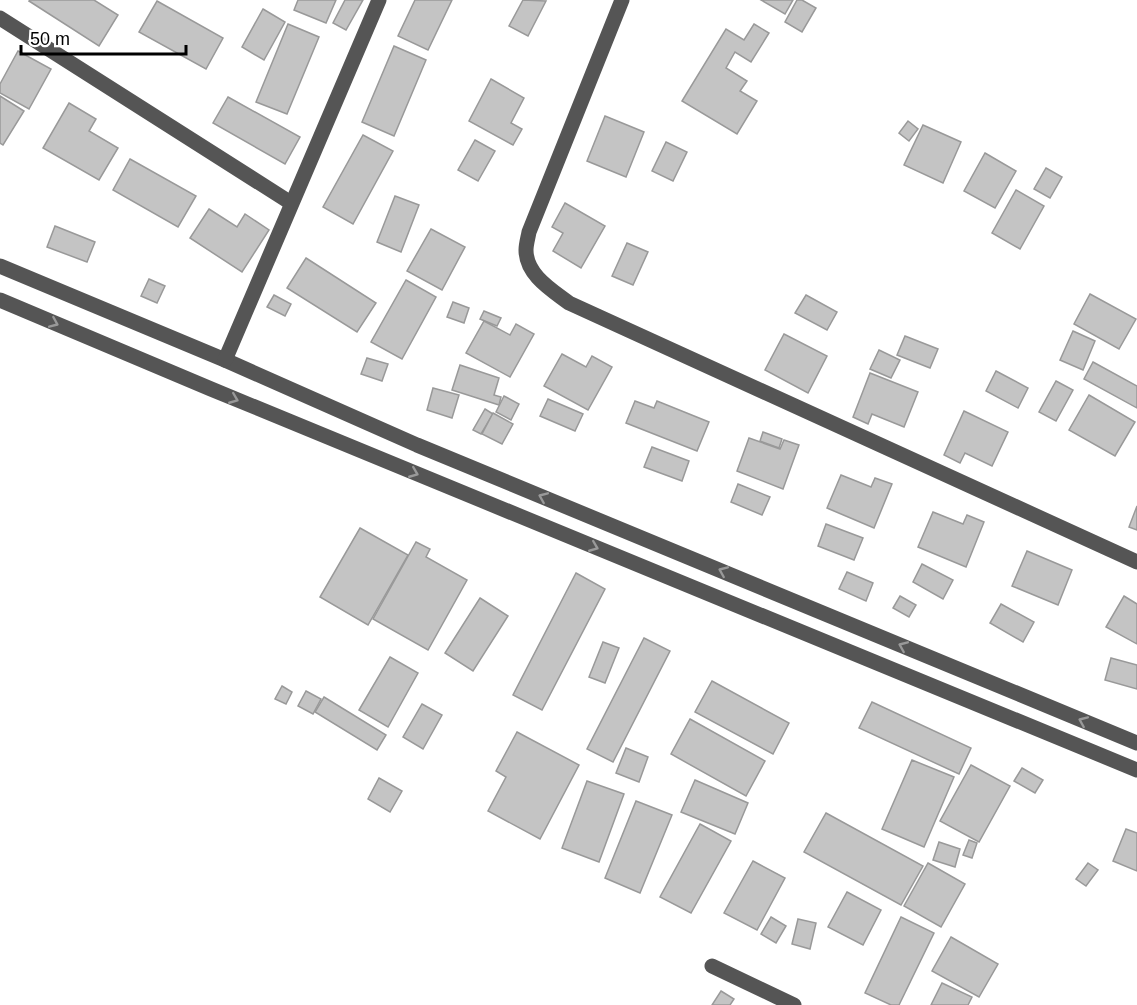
<svg xmlns="http://www.w3.org/2000/svg" width="1137" height="1005" viewBox="0 0 1137 1005" font-family="Helvetica,sans-serif">
<style>
.building{fill:#c4c4c4;stroke:#999;stroke-width:1.5}
.lines{fill:none;stroke-linecap:round;stroke-linejoin:round}
.minor{stroke:#555;stroke-width:15}
.oneway{stroke:#999}
</style>
<rect width="100%" height="100%" fill="#fff"/>
<g class="building">
<path d="M 30,0 L 94,0 L 118,15 L 99,46 L 29,1 Z"/>
<path d="M 298,0 L 336,0 L 326,23 L 294,10 Z"/>
<path d="M 345,0 L 363,0 L 346,30 L 333,23 Z"/>
<path d="M 415,0 L 452,0 L 428,50 L 398,36 Z"/>
<path d="M 523,0 L 546,1 L 528,36 L 509,26 Z"/>
<path d="M 761,0 L 793,0 L 785,14 Z"/>
<path d="M 797,0 L 802,0 L 816,8 L 802,32 L 785,22 Z"/>
<path d="M 157,1 L 223,38 L 206,69 L 139,32 Z"/>
<path d="M 263,9 L 285,22 L 264,60 L 242,47 Z"/>
<path d="M 288,24 L 319,37 L 287,114 L 256,102 Z"/>
<path d="M 754,24 L 769,33 L 751,62 L 735,52 L 726,68 L 747,81 L 740,91 L 757,101 L 737,134 L 682,101 L 726,29 L 744,40 Z"/>
<path d="M 394,46 L 426,60 L 394,136 L 362,122 Z"/>
<path d="M 18,51 L 51,69 L 29,109 L 0,93 L 0,84 Z"/>
<path d="M 491,79 L 524,98 L 511,123 L 522,129 L 513,145 L 469,121 Z"/>
<path d="M 0,96 L 24,111 L 3,145 L 0,143 Z"/>
<path d="M 228,97 L 300,137 L 285,164 L 213,123 Z"/>
<path d="M 69,103 L 96,119 L 89,131 L 118,148 L 99,180 L 43,148 Z"/>
<path d="M 605,116 L 644,132 L 626,177 L 587,161 Z"/>
<path d="M 908,121 L 918,129 L 909,141 L 899,133 Z"/>
<path d="M 923,125 L 961,142 L 943,183 L 904,165 Z"/>
<path d="M 363,135 L 393,151 L 353,224 L 323,207 Z"/>
<path d="M 475,140 L 495,151 L 478,181 L 458,170 Z"/>
<path d="M 666,142 L 687,152 L 673,181 L 652,171 Z"/>
<path d="M 985,153 L 1016,171 L 995,208 L 964,191 Z"/>
<path d="M 130,159 L 196,196 L 178,227 L 113,190 Z"/>
<path d="M 1046,168 L 1062,177 L 1050,198 L 1034,189 Z"/>
<path d="M 1016,190 L 1044,206 L 1020,249 L 992,233 Z"/>
<path d="M 395,196 L 419,205 L 401,252 L 377,242 Z"/>
<path d="M 565,203 L 605,226 L 581,268 L 553,251 L 563,233 L 552,227 Z"/>
<path d="M 209,209 L 237,227 L 245,214 L 269,230 L 242,272 L 190,238 Z"/>
<path d="M 55,226 L 95,242 L 87,262 L 47,247 Z"/>
<path d="M 431,229 L 465,247 L 442,290 L 407,271 Z"/>
<path d="M 627,243 L 648,252 L 633,285 L 612,276 Z"/>
<path d="M 306,258 L 376,303 L 357,332 L 287,288 Z"/>
<path d="M 149,279 L 165,286 L 157,303 L 141,296 Z"/>
<path d="M 406,280 L 436,297 L 402,359 L 371,342 Z"/>
<path d="M 1090,294 L 1136,319 L 1119,349 L 1074,324 Z"/>
<path d="M 274,295 L 291,304 L 285,316 L 267,307 Z"/>
<path d="M 806,295 L 837,312 L 827,330 L 795,313 Z"/>
<path d="M 453,302 L 469,308 L 464,323 L 447,317 Z"/>
<path d="M 484,311 L 501,318 L 497,326 L 480,319 Z"/>
<path d="M 484,321 L 510,335 L 516,324 L 534,334 L 510,377 L 466,353 Z"/>
<path d="M 1073,331 L 1095,341 L 1083,370 L 1060,360 Z"/>
<path d="M 784,334 L 827,356 L 808,393 L 765,370 Z"/>
<path d="M 905,336 L 938,349 L 930,368 L 897,355 Z"/>
<path d="M 879,350 L 900,360 L 891,378 L 870,369 Z"/>
<path d="M 562,354 L 586,367 L 592,356 L 612,367 L 588,410 L 544,386 Z"/>
<path d="M 367,358 L 388,364 L 382,381 L 361,374 Z"/>
<path d="M 1093,362 L 1137,386 L 1137,408 L 1084,379 Z"/>
<path d="M 460,365 L 499,378 L 494,395 L 501,397 L 499,405 L 452,390 Z"/>
<path d="M 996,371 L 1028,388 L 1018,408 L 986,391 Z"/>
<path d="M 870,373 L 918,392 L 904,427 L 872,414 L 868,424 L 853,417 Z"/>
<path d="M 1056,381 L 1073,390 L 1056,421 L 1039,412 Z"/>
<path d="M 433,388 L 459,395 L 452,418 L 427,410 Z"/>
<path d="M 1089,395 L 1135,422 L 1115,456 L 1069,430 Z"/>
<path d="M 504,396 L 519,404 L 511,420 L 496,412 Z"/>
<path d="M 548,399 L 583,414 L 575,431 L 540,416 Z"/>
<path d="M 635,401 L 654,408 L 657,401 L 709,422 L 697,451 L 626,423 Z"/>
<path d="M 485,409 L 493,414 L 481,434 L 473,430 Z"/>
<path d="M 964,411 L 1008,432 L 992,466 L 965,453 L 960,463 L 944,455 Z"/>
<path d="M 493,413 L 513,424 L 502,444 L 482,434 Z"/>
<path d="M 763,432 L 782,439 L 779,448 L 760,441 Z"/>
<path d="M 749,438 L 780,449 L 784,440 L 799,445 L 783,489 L 737,471 Z"/>
<path d="M 652,447 L 689,461 L 682,481 L 644,467 Z"/>
<path d="M 841,475 L 871,487 L 875,478 L 892,484 L 874,528 L 827,508 Z"/>
<path d="M 738,484 L 770,497 L 762,515 L 731,502 Z"/>
<path d="M 1137,506 L 1137,530 L 1129,527 Z"/>
<path d="M 933,512 L 963,524 L 967,515 L 984,522 L 966,567 L 918,547 Z"/>
<path d="M 826,524 L 863,538 L 854,560 L 818,546 Z"/>
<path d="M 360,528 L 408,555 L 368,625 L 320,597 Z"/>
<path d="M 416,542 L 430,549 L 426,557 L 467,580 L 428,650 L 373,619 Z"/>
<path d="M 1027,551 L 1072,570 L 1058,605 L 1012,586 Z"/>
<path d="M 922,564 L 953,580 L 943,599 L 913,582 Z"/>
<path d="M 847,572 L 873,583 L 866,601 L 839,589 Z"/>
<path d="M 576,573 L 605,589 L 542,710 L 513,695 Z"/>
<path d="M 900,596 L 916,605 L 909,617 L 893,608 Z"/>
<path d="M 1124,596 L 1137,604 L 1137,644 L 1106,627 Z"/>
<path d="M 480,598 L 508,616 L 473,671 L 445,653 Z"/>
<path d="M 1001,604 L 1034,622 L 1023,642 L 990,623 Z"/>
<path d="M 644,638 L 670,651 L 613,762 L 587,749 Z"/>
<path d="M 603,642 L 619,648 L 605,683 L 589,677 Z"/>
<path d="M 390,657 L 418,673 L 388,727 L 359,710 Z"/>
<path d="M 1111,658 L 1137,665 L 1137,689 L 1105,680 Z"/>
<path d="M 712,681 L 789,723 L 773,754 L 695,712 Z"/>
<path d="M 282,686 L 292,692 L 286,704 L 275,699 Z"/>
<path d="M 306,691 L 321,699 L 313,714 L 298,706 Z"/>
<path d="M 324,697 L 386,735 L 377,750 L 315,712 Z"/>
<path d="M 872,702 L 971,748 L 959,774 L 859,728 Z"/>
<path d="M 422,704 L 442,715 L 423,749 L 403,737 Z"/>
<path d="M 690,719 L 765,761 L 746,796 L 671,754 Z"/>
<path d="M 517,732 L 579,765 L 540,839 L 488,811 L 506,777 L 496,771 Z"/>
<path d="M 626,748 L 648,757 L 639,782 L 616,773 Z"/>
<path d="M 912,760 L 954,777 L 924,847 L 882,829 Z"/>
<path d="M 971,765 L 1010,786 L 979,842 L 940,821 Z"/>
<path d="M 1022,768 L 1043,780 L 1035,793 L 1014,781 Z"/>
<path d="M 379,778 L 402,791 L 390,812 L 368,799 Z"/>
<path d="M 695,780 L 748,803 L 735,834 L 681,812 Z"/>
<path d="M 587,781 L 624,794 L 599,862 L 562,848 Z"/>
<path d="M 636,801 L 672,815 L 640,893 L 605,878 Z"/>
<path d="M 826,813 L 923,866 L 901,905 L 804,852 Z"/>
<path d="M 700,824 L 731,841 L 691,913 L 660,897 Z"/>
<path d="M 1126,829 L 1137,833 L 1137,871 L 1113,861 Z"/>
<path d="M 969,840 L 977,843 L 972,858 L 963,855 Z"/>
<path d="M 939,842 L 960,849 L 955,867 L 933,860 Z"/>
<path d="M 753,861 L 785,878 L 757,930 L 724,913 Z"/>
<path d="M 928,863 L 965,884 L 941,927 L 904,906 Z"/>
<path d="M 1088,863 L 1098,870 L 1086,886 L 1076,879 Z"/>
<path d="M 847,892 L 881,910 L 863,945 L 828,927 Z"/>
<path d="M 771,917 L 786,926 L 776,943 L 761,934 Z"/>
<path d="M 901,917 L 934,933 L 899,1005 L 891,1005 L 865,993 Z"/>
<path d="M 798,919 L 816,923 L 810,949 L 792,944 Z"/>
<path d="M 951,937 L 998,964 L 979,997 L 932,971 Z"/>
<path d="M 942,983 L 972,997 L 968,1005 L 931,1005 Z"/>
<path d="M 721,991 L 734,999 L 730,1005 L 712,1005 Z"/>
</g>
<g class="lines">
<g class="minor">
<path d="M 622,0 L 529,232 C 528,238 526,244 526,250 C 526,275 552,290 569,303 L 1137,562"/>
<path d="M 0,18 L 291,203"/>
<path d="M 0,266 L 225,360 L 417,445 L 1137,743"/>
<path d="M 0,300 L 211,389 L 1137,770"/>
<path d="M 225,360 L 379,0"/>
<path d="M 712,966 L 794,1005"/>
</g>
</g>
<defs><path id="oneway-chevron" d="M-2-3.5L2.5 0L-2 3.5" fill="none" stroke-width="1.6" stroke-linecap="round" stroke-linejoin="round" transform="scale(1.5)"/></defs>
<g class="oneway">
<use href="#oneway-chevron" transform="translate(54 323) rotate(23)"/>
<use href="#oneway-chevron" transform="translate(234 399) rotate(22)"/>
<use href="#oneway-chevron" transform="translate(414 473) rotate(22)"/>
<use href="#oneway-chevron" transform="translate(543 497) rotate(-157)"/>
<use href="#oneway-chevron" transform="translate(594 547) rotate(22)"/>
<use href="#oneway-chevron" transform="translate(723 571) rotate(-157)"/>
<use href="#oneway-chevron" transform="translate(903 646) rotate(-157)"/>
<use href="#oneway-chevron" transform="translate(1083 721) rotate(-157)"/>
</g>
<path d="M21 45v9h165v-9" fill="none" stroke="#000000" stroke-width="3"/>
<text x="30" y="45" font-size="18" fill="#000000" stroke="#ffffff" stroke-width="4.5" paint-order="stroke">50 m</text>
</svg>
